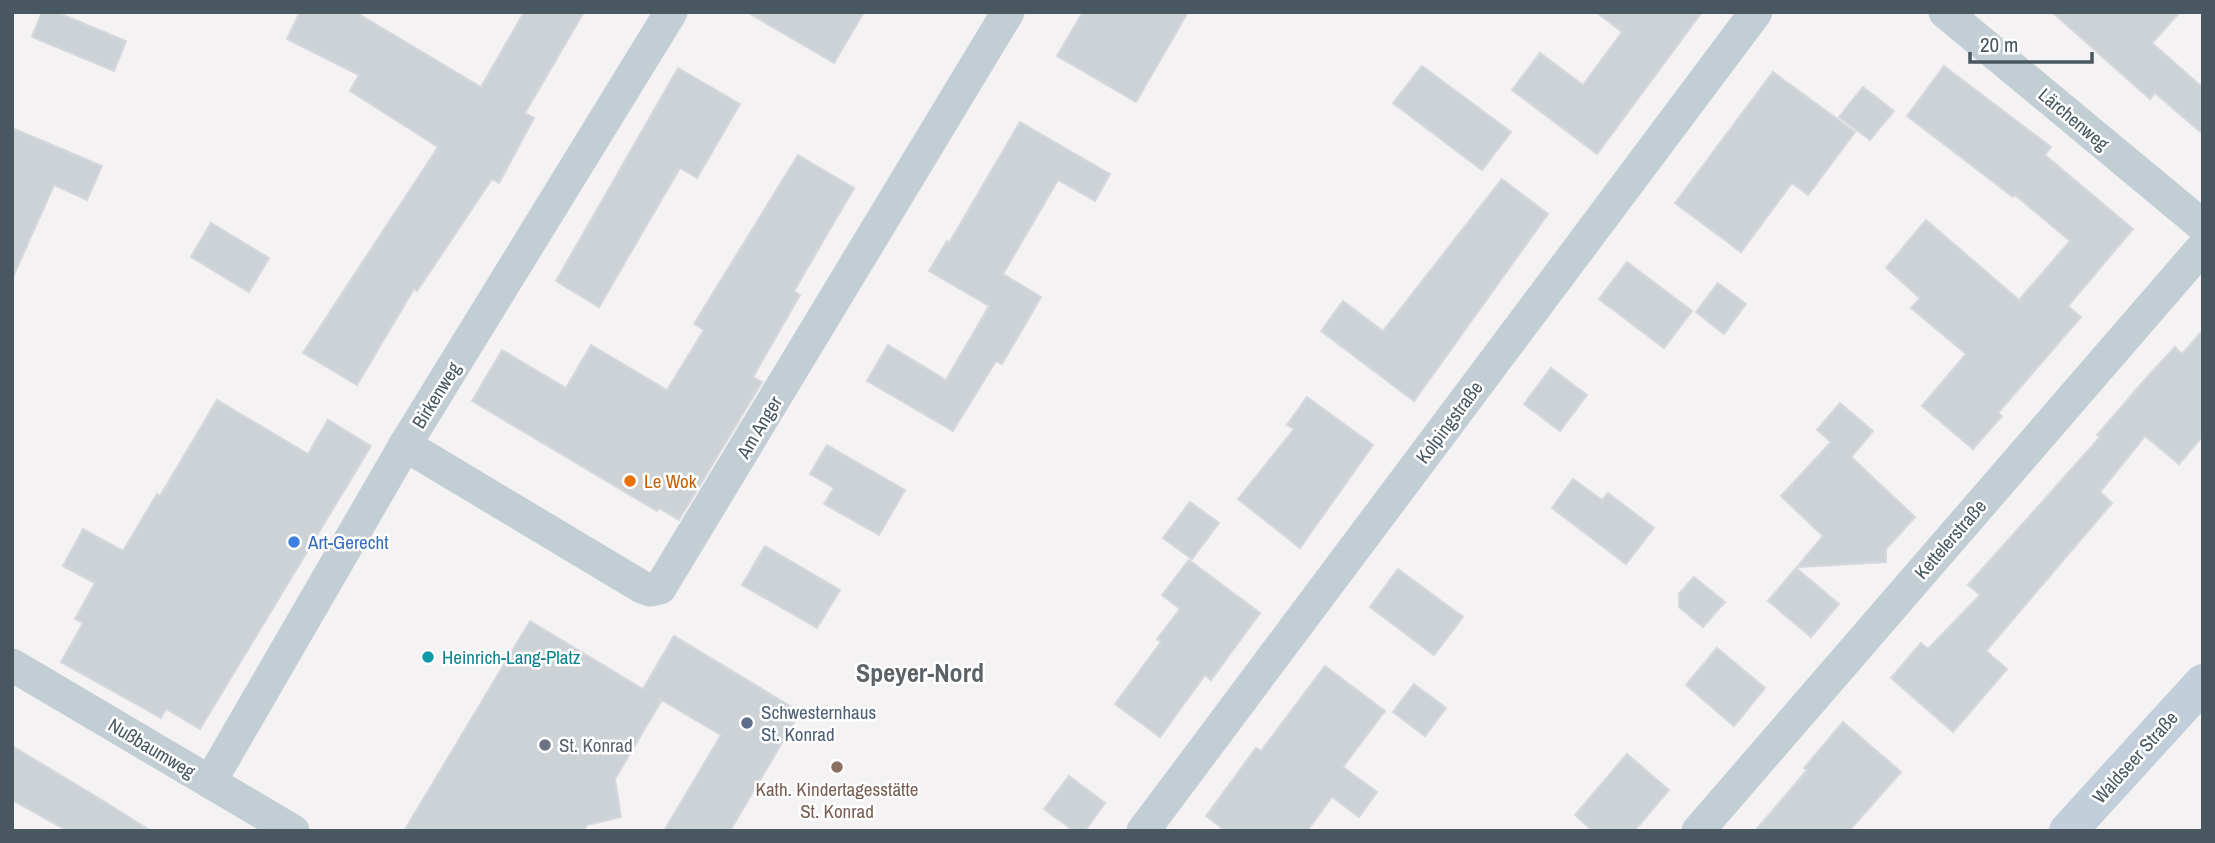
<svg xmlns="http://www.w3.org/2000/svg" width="2215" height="843" viewBox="0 0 2215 843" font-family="'Archivo Narrow',sans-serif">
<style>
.building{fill:#cdd2d6;stroke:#d5d8dd;stroke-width:2}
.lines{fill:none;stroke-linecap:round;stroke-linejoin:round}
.street{stroke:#c2cdd4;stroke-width:33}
.secondary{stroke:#c2ced9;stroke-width:38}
.food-dot{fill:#e8710a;stroke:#fff;stroke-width:2.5}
.shop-dot{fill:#3f7fe0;stroke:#fff;stroke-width:2.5}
.culture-dot{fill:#0f9aa8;stroke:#fff;stroke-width:2.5}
.service-dot{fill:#5c6f8a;stroke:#fff;stroke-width:2.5}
.worship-dot{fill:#6b7280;stroke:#fff;stroke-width:2.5}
.education-dot{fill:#8d6e63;stroke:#fff;stroke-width:2.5}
.labels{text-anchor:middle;stroke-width:5;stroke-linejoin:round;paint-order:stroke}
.street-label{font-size:19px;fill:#485760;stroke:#fff}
.food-label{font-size:19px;fill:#c56008;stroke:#fff;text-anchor:start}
.shop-label{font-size:19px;fill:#366cbe;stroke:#fff;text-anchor:start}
.culture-label{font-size:19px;fill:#0d838f;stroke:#fff;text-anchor:start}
.service-label{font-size:19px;fill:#4e5e75;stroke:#fff;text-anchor:start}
.worship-label{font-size:19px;fill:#5b616d;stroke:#fff;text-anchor:start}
.education-label{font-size:19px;fill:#785e54;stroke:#fff}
.district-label{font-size:26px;font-weight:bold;fill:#5d6267;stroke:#fff}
</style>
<rect width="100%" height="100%" fill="#f4f2f2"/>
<g class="building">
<path d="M 42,12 L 56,12 L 126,41 L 114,71 L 32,37 Z"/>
<path d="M 300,12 L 355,12 L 481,87 L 524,12 L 584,12 L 525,113 L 534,118 L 499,183 L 492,179 L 417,291 L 414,289 L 357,385 L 303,353 L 438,147 L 350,91 L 359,75 L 287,39 Z"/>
<path d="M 747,12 L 864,12 L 834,63 Z"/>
<path d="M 1083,12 L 1188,12 L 1136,102 L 1057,56 Z"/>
<path d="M 1596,12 L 1702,12 L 1597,154 L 1512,90 L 1540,53 L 1583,85 L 1622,32 Z"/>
<path d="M 2052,12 L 2180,12 L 2152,43 L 2203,88 L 2203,134 L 2155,93 L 2150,99 Z"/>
<path d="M 1422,66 L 1511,132 L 1482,170 L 1393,103 Z"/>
<path d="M 1944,66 L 2051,147 L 2045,155 L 2133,229 L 2068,306 L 2081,317 L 1998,413 L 2002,416 L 1973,449 L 1922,406 L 1966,354 L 1911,308 L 1920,298 L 1886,268 L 1926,220 L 2019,300 L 2070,241 L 2015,195 L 2013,197 L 1907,116 Z"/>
<path d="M 678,68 L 740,104 L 697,178 L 680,168 L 599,307 L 556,281 Z"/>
<path d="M 1773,72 L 1855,132 L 1808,195 L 1792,183 L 1741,252 L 1675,203 Z"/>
<path d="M 1863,87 L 1894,111 L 1870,140 L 1839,117 Z"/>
<path d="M 1020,122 L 1110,174 L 1095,201 L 1058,180 L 1003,274 L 1041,297 L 1002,364 L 996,361 L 953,431 L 867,381 L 888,345 L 946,380 L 989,306 L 929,271 L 947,241 L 949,243 Z"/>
<path d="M 12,128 L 102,166 L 87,200 L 54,185 L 12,279 Z"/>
<path d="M 798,155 L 854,188 L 794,291 L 800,295 L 753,377 L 762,382 L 679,520 L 659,508 L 657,511 L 472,401 L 502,350 L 566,388 L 591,345 L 667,390 L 704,330 L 694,324 Z"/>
<path d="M 1502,179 L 1548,214 L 1414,401 L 1321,331 L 1343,301 L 1383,331 Z"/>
<path d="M 211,223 L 269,258 L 249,292 L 191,257 Z"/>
<path d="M 1627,262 L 1692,311 L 1664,348 L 1599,299 Z"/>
<path d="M 1718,283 L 1746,304 L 1724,334 L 1696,312 Z"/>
<path d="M 2203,330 L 2203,436 L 2179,464 L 2145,436 L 2100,492 L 2112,503 L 1986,651 L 2007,669 L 1953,732 L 1891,678 L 1921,643 L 1928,649 L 1980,595 L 1968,585 L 2100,437 L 2097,435 L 2148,376 L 2175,347 L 2182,354 Z"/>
<path d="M 1551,368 L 1587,395 L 1560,431 L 1524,404 Z"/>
<path d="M 1307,397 L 1373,445 L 1300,548 L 1238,499 L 1294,429 L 1287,425 Z"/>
<path d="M 217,400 L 308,454 L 328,420 L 371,446 L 200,729 L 166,709 L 161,718 L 61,662 L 83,623 L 75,619 L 95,583 L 63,566 L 83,529 L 123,551 L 157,494 L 160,496 Z"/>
<path d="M 1840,403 L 1873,431 L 1851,457 L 1915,517 L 1886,549 L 1886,562 L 1797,567 L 1823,536 L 1781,496 L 1831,442 L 1817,430 Z"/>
<path d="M 827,445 L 905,490 L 879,535 L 824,504 L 834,488 L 810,474 Z"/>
<path d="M 1573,479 L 1602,500 L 1608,493 L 1654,528 L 1626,564 L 1552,508 Z"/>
<path d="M 1190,502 L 1219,523 L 1192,559 L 1163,538 Z"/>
<path d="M 765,546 L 840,590 L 817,628 L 742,585 Z"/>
<path d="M 1189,560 L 1260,613 L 1211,680 L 1205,675 L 1160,737 L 1115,704 L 1161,642 L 1157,639 L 1180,609 L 1162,595 Z"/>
<path d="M 1796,568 L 1839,604 L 1811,637 L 1768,601 Z"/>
<path d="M 1398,569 L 1463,617 L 1434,655 L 1370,607 Z"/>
<path d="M 1694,577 L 1725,602 L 1703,627 L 1679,607 L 1679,594 Z"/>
<path d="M 530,621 L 643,689 L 674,636 L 800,712 L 730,831 L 664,831 L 721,735 L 658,698 L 662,700 L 615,779 L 621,817 L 587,825 L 584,831 L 404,831 Z"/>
<path d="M 1717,648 L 1765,688 L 1734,726 L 1686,685 Z"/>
<path d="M 1325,666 L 1385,711 L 1343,767 L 1377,792 L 1359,817 L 1332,797 L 1307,831 L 1226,831 L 1206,816 L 1256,748 L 1261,751 Z"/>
<path d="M 1414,684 L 1446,708 L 1425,736 L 1393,712 Z"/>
<path d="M 1843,722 L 1901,772 L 1849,831 L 1755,831 L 1807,770 L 1804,768 Z"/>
<path d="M 12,746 L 105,802 L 151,831 L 68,831 L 12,800 Z"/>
<path d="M 1627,754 L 1669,790 L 1634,831 L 1593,831 L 1575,815 Z"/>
<path d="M 1069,776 L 1105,803 L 1085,831 L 1074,831 L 1044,809 Z"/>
</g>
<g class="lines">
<g class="street">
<path d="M 1945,12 L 2203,226"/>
<path d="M 405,445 L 642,587 L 651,590 L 660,588 L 1008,12"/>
<path d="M 12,665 L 293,831"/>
<path d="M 210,782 L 405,445 L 671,12"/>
<path d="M 1143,831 L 1756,12"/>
<path d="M 1698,831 L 2203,247"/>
</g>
<path class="secondary" d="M 2068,831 L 2203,683"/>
</g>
<circle class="food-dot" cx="630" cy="481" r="7"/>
<circle class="shop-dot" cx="294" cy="542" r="7"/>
<circle class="culture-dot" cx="428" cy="657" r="7"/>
<circle class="service-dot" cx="747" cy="723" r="7"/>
<circle class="worship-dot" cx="545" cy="745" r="7"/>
<circle class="education-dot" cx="837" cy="767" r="7"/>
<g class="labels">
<g class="street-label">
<text transform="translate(2074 119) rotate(40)" y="7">Lärchenweg</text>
<text transform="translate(436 395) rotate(-58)" y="7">Birkenweg</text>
<text transform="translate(1449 422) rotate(-53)" y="7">Kolpingstraße</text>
<text transform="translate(759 427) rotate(-59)" y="7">Am Anger</text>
<text transform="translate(1950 539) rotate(-49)" y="7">Kettelerstraße</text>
<text transform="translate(152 748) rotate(31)" y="7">Nußbaumweg</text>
<text transform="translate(2135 757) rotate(-48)" y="7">Waldseer Straße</text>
</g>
<g class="food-label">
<text x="644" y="488">Le Wok</text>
</g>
<g class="shop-label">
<text x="308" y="549">Art-Gerecht</text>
</g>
<g class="culture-label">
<text x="442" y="664">Heinrich-Lang-Platz</text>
</g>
<g class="service-label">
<text x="761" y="719">Schwesternhaus<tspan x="761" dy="22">St. Konrad</tspan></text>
</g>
<g class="worship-label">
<text x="559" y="752">St. Konrad</text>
</g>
<g class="education-label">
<text x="837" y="796">Kath. Kindertagesstätte<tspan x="837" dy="22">St. Konrad</tspan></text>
</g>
<g class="district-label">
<text x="920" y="682">Speyer-Nord</text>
</g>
</g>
<rect width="2215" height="843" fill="none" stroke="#485760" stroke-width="28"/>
<path d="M1970 52v10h122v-10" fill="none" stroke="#485760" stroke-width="3.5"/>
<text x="1980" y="52" font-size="21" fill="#485760" stroke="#ffffff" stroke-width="5" paint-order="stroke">20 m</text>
</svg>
